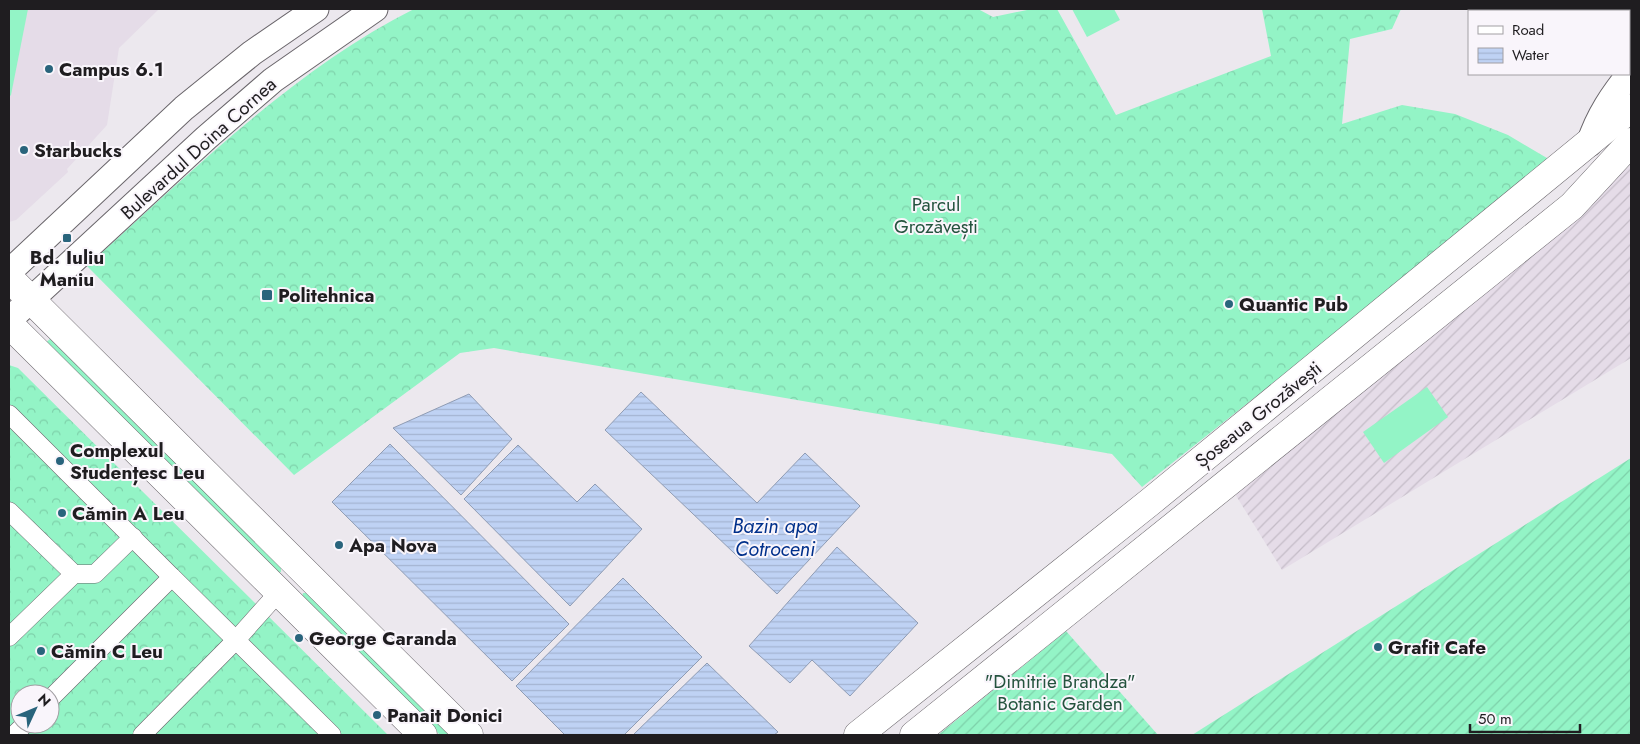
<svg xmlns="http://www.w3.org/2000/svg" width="1640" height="744" viewBox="0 0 1640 744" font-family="Jost,sans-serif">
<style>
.built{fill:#e5dce8}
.industrial{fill:url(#industrial-furrows)}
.grass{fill:#93f4c6}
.forest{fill:url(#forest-crowns);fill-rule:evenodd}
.garden{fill:url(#garden-furrows)}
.water{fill:url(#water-rules);stroke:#8f9cb4}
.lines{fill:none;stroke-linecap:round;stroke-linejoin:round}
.street-casing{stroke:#69656a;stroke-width:19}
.secondary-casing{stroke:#69656a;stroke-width:27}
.primary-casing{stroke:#69656a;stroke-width:29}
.street{stroke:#fff;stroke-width:18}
.secondary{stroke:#fff;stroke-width:25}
.primary{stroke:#fff;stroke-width:28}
.poi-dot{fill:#29647c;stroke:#f9f5fb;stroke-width:2}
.labels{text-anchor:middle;stroke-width:4;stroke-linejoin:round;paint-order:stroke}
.poi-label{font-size:19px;font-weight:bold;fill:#1f1d20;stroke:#f9f5fb;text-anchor:start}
.street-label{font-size:19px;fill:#1f1d20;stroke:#f9f5fb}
.park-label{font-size:19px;fill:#24533e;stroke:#f9f5fb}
.water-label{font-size:20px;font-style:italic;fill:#00308b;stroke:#f9f5fb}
</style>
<defs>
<pattern id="industrial-furrows" width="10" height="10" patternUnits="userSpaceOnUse" patternTransform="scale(1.25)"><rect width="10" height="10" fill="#e5dce8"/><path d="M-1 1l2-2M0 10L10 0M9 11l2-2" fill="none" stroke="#c4bcc7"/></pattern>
<pattern id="forest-crowns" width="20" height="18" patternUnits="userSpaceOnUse" patternTransform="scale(1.25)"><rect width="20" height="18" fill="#93f4c6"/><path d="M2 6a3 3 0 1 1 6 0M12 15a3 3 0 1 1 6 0" fill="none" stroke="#7ed1aa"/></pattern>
<pattern id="garden-furrows" width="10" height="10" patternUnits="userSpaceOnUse" patternTransform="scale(1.25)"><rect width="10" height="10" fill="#93f4c6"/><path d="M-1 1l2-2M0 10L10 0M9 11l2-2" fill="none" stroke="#7ed1aa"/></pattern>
<pattern id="water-rules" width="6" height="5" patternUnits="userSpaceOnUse" patternTransform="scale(1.25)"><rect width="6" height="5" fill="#bfd2f4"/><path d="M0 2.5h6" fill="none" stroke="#a4b4d1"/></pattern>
</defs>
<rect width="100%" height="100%" fill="#ece8ee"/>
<g class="built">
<path d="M 9,9 L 159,9 L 119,48 L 107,125 L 67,169 L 68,172 L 16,220 L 9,222 Z"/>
<path d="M 1598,9 L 1631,9 L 1631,25 L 1629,24 L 1629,11 L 1603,11 Z"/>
</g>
<path class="industrial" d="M 1631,165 L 1631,358 L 1282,570 L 1235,494 Z"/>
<g class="grass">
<path d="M 9,9 L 28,9 L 11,95 L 9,97 Z"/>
<path d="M 1072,9 L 1114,9 L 1120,20 L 1087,37 Z"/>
<path d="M 50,339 L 281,566 L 281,572 L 275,573 L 44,344 Z"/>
<path d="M 1427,387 L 1448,417 L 1384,463 L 1363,432 Z"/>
<path d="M 303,593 L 308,593 L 451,735 L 440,735 L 302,598 Z"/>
</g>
<g class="forest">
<path d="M 414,9 L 978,9 L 993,17 L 1032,9 L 1057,9 L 1116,115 L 1271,56 L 1262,9 L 1401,9 L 1392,29 L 1350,39 L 1342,124 L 1402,105 L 1455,114 L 1508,135 L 1552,161 L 1142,487 L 1112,454 L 494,348 L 460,353 L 294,475 L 87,266 C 187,176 294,69 414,9 Z"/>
<path d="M 9,365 L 18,368 L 388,735 L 9,735 ZM 20,694 L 50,694 L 50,724 L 20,724 Z"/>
</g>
<g class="garden">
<path d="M 1631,458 L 1631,735 L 1192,735 Z"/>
<path d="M 1066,631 L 1158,735 L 938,735 Z"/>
</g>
<g class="water">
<path d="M 641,392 L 757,503 L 805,453 L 860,506 L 777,594 L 605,430 Z"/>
<path d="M 469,394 L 512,439 L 461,495 L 393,428 Z"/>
<path d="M 390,444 L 569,624 L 512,681 L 332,502 Z"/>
<path d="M 518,445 L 577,502 L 595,484 L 642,529 L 570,606 L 464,499 Z"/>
<path d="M 837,547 L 918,623 L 850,696 L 812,660 L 790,683 L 749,646 Z"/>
<path d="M 623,578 L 702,657 L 624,735 L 565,735 L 516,686 Z"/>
<path d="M 707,663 L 778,732 L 774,735 L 633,735 Z"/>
</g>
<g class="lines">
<g class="street-casing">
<g id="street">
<path d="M 9,414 L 172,577"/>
<path d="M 9,511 L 74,574"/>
<path d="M 9,637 L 74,574 L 95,574 L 133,537"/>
<path d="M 50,699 L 172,577 L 332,735"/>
<path d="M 14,735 L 25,724"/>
<path d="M 142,735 L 236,640 L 278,593"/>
</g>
</g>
<g class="secondary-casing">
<g id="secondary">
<path d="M 1589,144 C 1598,116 1613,94 1631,72"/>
<path d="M 9,272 L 184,108 L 252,53 L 316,9"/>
<path d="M 9,320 L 206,138 L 273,80 L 375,9"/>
</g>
</g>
<g class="primary-casing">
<g id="primary">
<path d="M 9,278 L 469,735"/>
<path d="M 9,324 L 423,735"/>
<path d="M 858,735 L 1150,502 L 1631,108"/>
<path d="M 914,735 L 1572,206 L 1631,142"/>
</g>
</g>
<use href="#street" class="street"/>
<use href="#secondary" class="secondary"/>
<use href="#primary" class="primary"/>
</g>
<g class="poi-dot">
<circle cx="49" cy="69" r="5"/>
<circle cx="24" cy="150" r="5"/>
<rect x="62" y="233" width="10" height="10" rx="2.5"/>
<rect x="261" y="289" width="12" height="12" rx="2.5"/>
<circle cx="1229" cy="304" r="5"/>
<circle cx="60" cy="461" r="5"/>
<circle cx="62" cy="513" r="5"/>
<circle cx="339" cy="545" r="5"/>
<circle cx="299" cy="638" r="5"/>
<circle cx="1378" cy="647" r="5"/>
<circle cx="41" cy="651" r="5"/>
<circle cx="377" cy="715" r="5"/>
</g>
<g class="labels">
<g class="poi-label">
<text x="59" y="76">Campus 6.1</text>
<text x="34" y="157">Starbucks</text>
<text x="67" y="264" text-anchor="middle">Bd. Iuliu<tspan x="67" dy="22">Maniu</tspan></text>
<text x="278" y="302">Politehnica</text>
<text x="1239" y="311">Quantic Pub</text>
<text x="70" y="457">Complexul<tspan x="70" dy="22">Studențesc Leu</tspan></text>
<text x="72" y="520">Cămin A Leu</text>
<text x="349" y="552">Apa Nova</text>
<text x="309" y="645">George Caranda</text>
<text x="1388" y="654">Grafit Cafe</text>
<text x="51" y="658">Cămin C Leu</text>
<text x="387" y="722">Panait Donici</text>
</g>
<g class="street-label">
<text transform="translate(198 148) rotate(-42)" y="7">Bulevardul Doina Cornea</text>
<text transform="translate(1258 414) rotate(-39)" y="7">Șoseaua Grozăvești</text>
</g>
<g class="park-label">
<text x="936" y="211">Parcul<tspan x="936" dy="22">Grozăvești</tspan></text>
<text x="1060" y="688">"Dimitrie Brandza"<tspan x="1060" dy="22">Botanic Garden</tspan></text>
</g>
<g class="water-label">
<text x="775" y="533">Bazin apa<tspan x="775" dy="23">Cotroceni</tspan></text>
</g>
</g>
<rect width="1640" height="744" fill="none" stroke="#1f1d20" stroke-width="20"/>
<rect x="1468" y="10" width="162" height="65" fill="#f9f5fb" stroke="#a29fa3"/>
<rect x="1478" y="26" width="25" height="8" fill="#ffffff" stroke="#a29fa3"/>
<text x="1512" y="35" font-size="15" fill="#1f1d20">Road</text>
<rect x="1478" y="48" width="25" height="15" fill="url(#water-rules)" stroke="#a29fa3"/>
<text x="1512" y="60" font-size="15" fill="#1f1d20">Water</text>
<g transform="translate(35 709) rotate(46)"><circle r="24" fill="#f9f5fb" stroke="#a29fa3"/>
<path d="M0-4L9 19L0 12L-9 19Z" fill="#29647c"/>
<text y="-8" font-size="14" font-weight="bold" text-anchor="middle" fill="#1f1d20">N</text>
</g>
<path d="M1470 724v8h110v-8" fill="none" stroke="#1f1d20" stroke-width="2.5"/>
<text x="1478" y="724" font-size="15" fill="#1f1d20" stroke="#f9f5fb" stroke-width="4" paint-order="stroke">50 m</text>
</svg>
